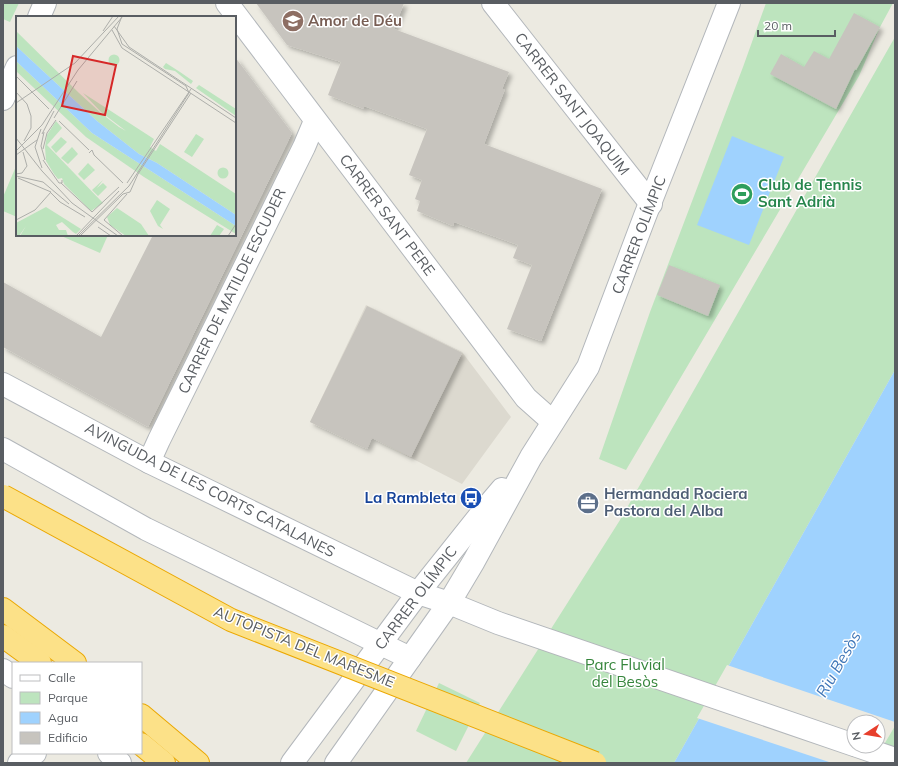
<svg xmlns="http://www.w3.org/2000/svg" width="898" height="766" viewBox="0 0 898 766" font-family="Mulish,sans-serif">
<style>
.education{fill:#dcd9cf}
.green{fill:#bde4be}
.water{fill:#9fd2fe;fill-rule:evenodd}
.pier{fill:#eceae1;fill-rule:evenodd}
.building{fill:#c7c4be;filter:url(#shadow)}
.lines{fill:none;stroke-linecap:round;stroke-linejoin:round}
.minor-casing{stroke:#b3b7bb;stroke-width:24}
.highway-casing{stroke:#eba802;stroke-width:24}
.minor{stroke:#fff;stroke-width:22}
.highway{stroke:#fce188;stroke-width:22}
.highway-bridge-casing{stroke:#eba802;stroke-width:24;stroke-linecap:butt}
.highway-bridge{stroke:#fce188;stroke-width:22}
.labels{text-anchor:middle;stroke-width:3;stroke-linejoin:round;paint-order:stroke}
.education-label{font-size:15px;font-weight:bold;fill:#785e54;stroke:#fff;text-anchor:start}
.street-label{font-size:15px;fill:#595d62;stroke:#fff}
.leisure-label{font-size:15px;font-weight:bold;fill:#27864d;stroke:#fff;text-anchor:start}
.service-label{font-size:15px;font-weight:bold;fill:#4e5e75;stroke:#fff;text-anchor:start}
.transit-label{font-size:15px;font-weight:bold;fill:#164399;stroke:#fff;text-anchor:end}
.park-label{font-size:15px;fill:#35853b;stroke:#fff}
.water-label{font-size:16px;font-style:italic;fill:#4077b8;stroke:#fff}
.inset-road{fill:none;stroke:#adaeaa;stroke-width:1}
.view{fill:#d62828;fill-opacity:0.15;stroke:#d62828;stroke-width:2}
.inset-edge{fill:none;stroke:#595d62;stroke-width:2}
</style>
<defs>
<filter id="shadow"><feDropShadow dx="3.5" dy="3.5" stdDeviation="2" flood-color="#0004"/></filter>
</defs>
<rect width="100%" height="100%" fill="#eceae1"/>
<path class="education" d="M 366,305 L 462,352 L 511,417 L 462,484 L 372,438 L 367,449 L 310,422 Z"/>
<g class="green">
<path d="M 3,3 L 19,3 L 10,22 L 3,19 Z"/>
<path d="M 766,3 L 893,3 L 880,27 L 859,76 L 626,470 L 599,459 L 650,312 L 743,67 Z"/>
<path d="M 895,37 L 895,370 L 674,763 L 466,763 L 620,520 Z"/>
<path d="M 17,164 L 17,217 L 3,211 L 3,197 Z"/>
<path d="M 59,235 L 108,235 L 100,253 Z"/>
<path d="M 439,683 L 480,703 L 456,751 L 416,731 Z"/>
<path d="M 895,722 L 895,763 L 871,763 Z"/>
</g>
<g class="water">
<path d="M 732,136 L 784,157 L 749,245 L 697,225 Z"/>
<path d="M 895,370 L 895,722 L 871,763 L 674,763 ZM 854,722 L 878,722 L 878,746 L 854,746 Z"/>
</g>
<path class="pier" d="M 727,665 L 895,722 L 895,726 L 873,763 L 832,763 L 697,718 ZM 854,722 L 878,722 L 878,746 L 854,746 Z"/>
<g class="building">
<path d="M 256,3 L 404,3 L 394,29 L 509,72 L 502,89 L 505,89 L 484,144 L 602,189 L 541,341 L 507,329 L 532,265 L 513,258 L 518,245 L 454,222 L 453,226 L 417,211 L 420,201 L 415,199 L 422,180 L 409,175 L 427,129 L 364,106 L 364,109 L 328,95 L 341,62 L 287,45 Z"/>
<path d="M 854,13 L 880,27 L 856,70 L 855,69 L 836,109 L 770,74 L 781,54 L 804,67 L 814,51 L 829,59 Z"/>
<path d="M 235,57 L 292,133 L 148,427 L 3,347 L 3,282 L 101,337 L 153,235 L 235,235 Z"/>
<path d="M 669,265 L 720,285 L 708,316 L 657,295 Z"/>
<path d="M 367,306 L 462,353 L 411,457 L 372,438 L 367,449 L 310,422 Z"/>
</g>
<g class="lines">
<g class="minor-casing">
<g id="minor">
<path d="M 227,3 L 526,398 L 553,422"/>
<path d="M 493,3 L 651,204"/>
<path d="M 39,17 L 45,3"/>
<path d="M 3,99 L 17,67"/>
<path d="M 3,384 L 149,462 L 418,593 L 449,603 L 498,623 L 854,745"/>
<path d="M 3,449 L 146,529 L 381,644 L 410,658"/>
<path d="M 149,462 L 159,440 L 304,147 L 315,121"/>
<path d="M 3,670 L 13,677"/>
<path d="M 857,746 L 895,759"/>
<path d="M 109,753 L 120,763"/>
<path d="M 19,763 L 35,753"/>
<path d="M 292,763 L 418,593 L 485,509 L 502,489"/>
<path d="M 336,763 L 449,603 L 474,561 L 531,457 L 588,367 L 645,216 L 729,3"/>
</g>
</g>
<g class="highway-casing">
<g id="highway">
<path d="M 3,609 L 75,663"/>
<path d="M 3,636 L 40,663"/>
<path d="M 141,715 L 198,763"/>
<path d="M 141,744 L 164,763"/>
</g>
</g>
<use href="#minor" class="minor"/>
<use href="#highway" class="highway"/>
<g class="highway-bridge-casing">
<path id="highway-bridge" d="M 3,496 L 231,620 L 595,763"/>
</g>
<use href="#highway-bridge" class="highway-bridge"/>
</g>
<defs>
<g id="school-disc" transform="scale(1.15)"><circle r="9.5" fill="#8d6e63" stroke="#fff"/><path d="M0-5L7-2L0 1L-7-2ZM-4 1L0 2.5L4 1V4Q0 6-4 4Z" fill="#fff"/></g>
<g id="stadium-disc" transform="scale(1.15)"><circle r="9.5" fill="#2e9e5b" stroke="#fff"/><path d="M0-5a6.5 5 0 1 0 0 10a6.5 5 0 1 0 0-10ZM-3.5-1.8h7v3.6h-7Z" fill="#fff"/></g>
<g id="bus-disc" transform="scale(1.15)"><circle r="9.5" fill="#1a4fb4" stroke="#fff"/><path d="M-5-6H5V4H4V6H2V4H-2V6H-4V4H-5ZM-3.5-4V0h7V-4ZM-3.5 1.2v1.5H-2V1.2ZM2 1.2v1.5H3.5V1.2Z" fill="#fff"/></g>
<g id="office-disc" transform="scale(1.15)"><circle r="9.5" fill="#5c6f8a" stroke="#fff"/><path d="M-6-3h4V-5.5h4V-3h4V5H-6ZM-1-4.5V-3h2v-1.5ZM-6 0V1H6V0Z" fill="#fff"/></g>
</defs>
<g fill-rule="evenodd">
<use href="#school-disc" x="293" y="21"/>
<use href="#stadium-disc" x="742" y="194"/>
<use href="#bus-disc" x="471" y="498"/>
<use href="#office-disc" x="588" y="503"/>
</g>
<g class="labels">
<g class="education-label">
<text x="308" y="26">Amor de Déu</text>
</g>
<g class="street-label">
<text transform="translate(572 104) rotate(52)" y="5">CARRER SANT JOAQUIM</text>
<text transform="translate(387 215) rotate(53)" y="5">CARRER SANT PERE</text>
<text transform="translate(639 235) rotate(-69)" y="5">CARRER OLÍMPIC</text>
<text transform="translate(232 291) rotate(-64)" y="5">CARRER DE MATILDE ESCUDER</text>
<text transform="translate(210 490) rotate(27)" y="5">AVINGUDA DE LES CORTS CATALANES</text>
<text transform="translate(416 598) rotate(-53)" y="5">CARRER OLÍMPIC</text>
<text transform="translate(304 647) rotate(22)" y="5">AUTOPISTA DEL MARESME</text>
</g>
<g class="leisure-label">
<text x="758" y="190">Club de Tennis<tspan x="758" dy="17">Sant Adrià</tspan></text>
</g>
<g class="service-label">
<text x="604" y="499">Hermandad Rociera<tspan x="604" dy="17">Pastora del Alba</tspan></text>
</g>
<g class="transit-label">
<text x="456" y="503">La Rambleta</text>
</g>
<g class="park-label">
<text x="625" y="670">Parc Fluvial<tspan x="625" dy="17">del Besòs</tspan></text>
</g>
<g class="water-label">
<text transform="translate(838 664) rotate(-60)" y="6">Riu Besòs</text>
</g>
</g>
<g transform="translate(16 16)">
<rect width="220" height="220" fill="#eceae1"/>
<path d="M 0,15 L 63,77 L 86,98 L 103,111 L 110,115 L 85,96 L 67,77 L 138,123 L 134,131 L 140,135 L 144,128 L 220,178 L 220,199 L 141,147 L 123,138 L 81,105 L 0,30 ZM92.5 44a5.5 5.5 0 1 1 11 0a5.5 5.5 0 1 1-11 0ZM 0,45 L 76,117 L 220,210 L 220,218 L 128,161 L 70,121 L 0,55 ZM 150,47 L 164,56 L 177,65 L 175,68 L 159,55 L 149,53 L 147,51 ZM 183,69 L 220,93 L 220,100 L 180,72 ZM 40,105 L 46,112 L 31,129 L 87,187 L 75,195 L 48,168 L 46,162 L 42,163 L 38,158 L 30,145 L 29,131 L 31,119 ZM 180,118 L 188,123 L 176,141 L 168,136 ZM 45,121 L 51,126 L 40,137 L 35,131 ZM 56,131 L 62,138 L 52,148 L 45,142 ZM 72,147 L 79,154 L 68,164 L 62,158 ZM201.5 157a5.5 5.5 0 1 1 11 0a5.5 5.5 0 1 1-11 0ZM 87,164 L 81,172 L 87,167 L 91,171 L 82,180 L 76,174 ZM 141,184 L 154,193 L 144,209 L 147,213 L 142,210 L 134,195 ZM 30,191 L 65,213 L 60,218 L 57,216 L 46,206 L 40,209 L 43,214 L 50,214 L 52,220 L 4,220 L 10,210 L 3,220 L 0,220 L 0,207 ZM 101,192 L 125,208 L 133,220 L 110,220 L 94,209 L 91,201 ZM 201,209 L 208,213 L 203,220 L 194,220 Z" fill="#bde4be"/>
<path d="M 0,30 L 81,105 L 123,138 L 141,147 L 220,199 L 220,210 L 76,117 L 0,45 Z" fill="#9fd2fe"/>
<path class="inset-road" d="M 98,10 L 113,31 L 220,102M 96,14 L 106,32 L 220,107M 87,15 L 97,0M 0,60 L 33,93M 0,76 L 11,88 L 15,100 L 15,112 L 8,125M 0,87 L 59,47 L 103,0M 38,102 L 61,65M 43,105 L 73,134M 25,113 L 19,131 L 26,152M 28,116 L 25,130 L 29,144M 26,118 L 38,95M 0,122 L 26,155 L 56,187 L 102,220M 27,133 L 31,117 L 40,104M 0,135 L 26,109 L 62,54 L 107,0M 73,137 L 76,134 L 78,139 L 107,167M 0,139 L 21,124M 27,144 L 43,167 L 46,167 L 46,164M 0,158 L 6,157 L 11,150 L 7,136M 0,160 L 27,166 L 53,188M 2,162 L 35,176M 45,167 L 76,196 L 103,171M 111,167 L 175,73M 34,176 L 44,186 L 69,201M 107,178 L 114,176 L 122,158 L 175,77M 0,204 L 19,194 L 35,176M 88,204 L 111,178M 88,204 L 107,220M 82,211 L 95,220M 60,220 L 103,175M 62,220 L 113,170 L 173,77 L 170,70 L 106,28 L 101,13 L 106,0M 64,220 L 107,178M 212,220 L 220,208"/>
<path class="view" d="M 57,40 L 100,49 L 89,99 L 46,90 Z"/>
<rect width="220" height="220" class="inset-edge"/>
</g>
<rect width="898" height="766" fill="none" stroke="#595d62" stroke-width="8"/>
<rect x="12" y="662" width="130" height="92" fill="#ffffff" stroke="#bdbec0"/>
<rect x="20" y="675" width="20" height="6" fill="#ffffff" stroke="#bdbec0"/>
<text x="48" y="682" font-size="12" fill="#595d62">Calle</text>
<rect x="20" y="692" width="20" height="12" fill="#bde4be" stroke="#bdbec0"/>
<text x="48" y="702" font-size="12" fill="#595d62">Parque</text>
<rect x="20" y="712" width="20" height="12" fill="#9fd2fe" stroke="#bdbec0"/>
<text x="48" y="722" font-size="12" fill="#595d62">Agua</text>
<rect x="20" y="732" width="20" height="12" fill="#c7c4be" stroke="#bdbec0"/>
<text x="48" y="742" font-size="12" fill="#595d62">Edificio</text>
<g transform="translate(866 734) rotate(258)"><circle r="19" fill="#ffffff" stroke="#bdbec0"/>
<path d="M0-3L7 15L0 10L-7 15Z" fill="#e73f2c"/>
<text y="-6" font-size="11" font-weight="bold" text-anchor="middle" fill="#595d62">N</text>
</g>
<path d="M758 30v6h77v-6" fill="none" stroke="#595d62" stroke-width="2"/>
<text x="764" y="30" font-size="12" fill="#595d62" stroke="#ffffff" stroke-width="3" paint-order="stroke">20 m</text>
</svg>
